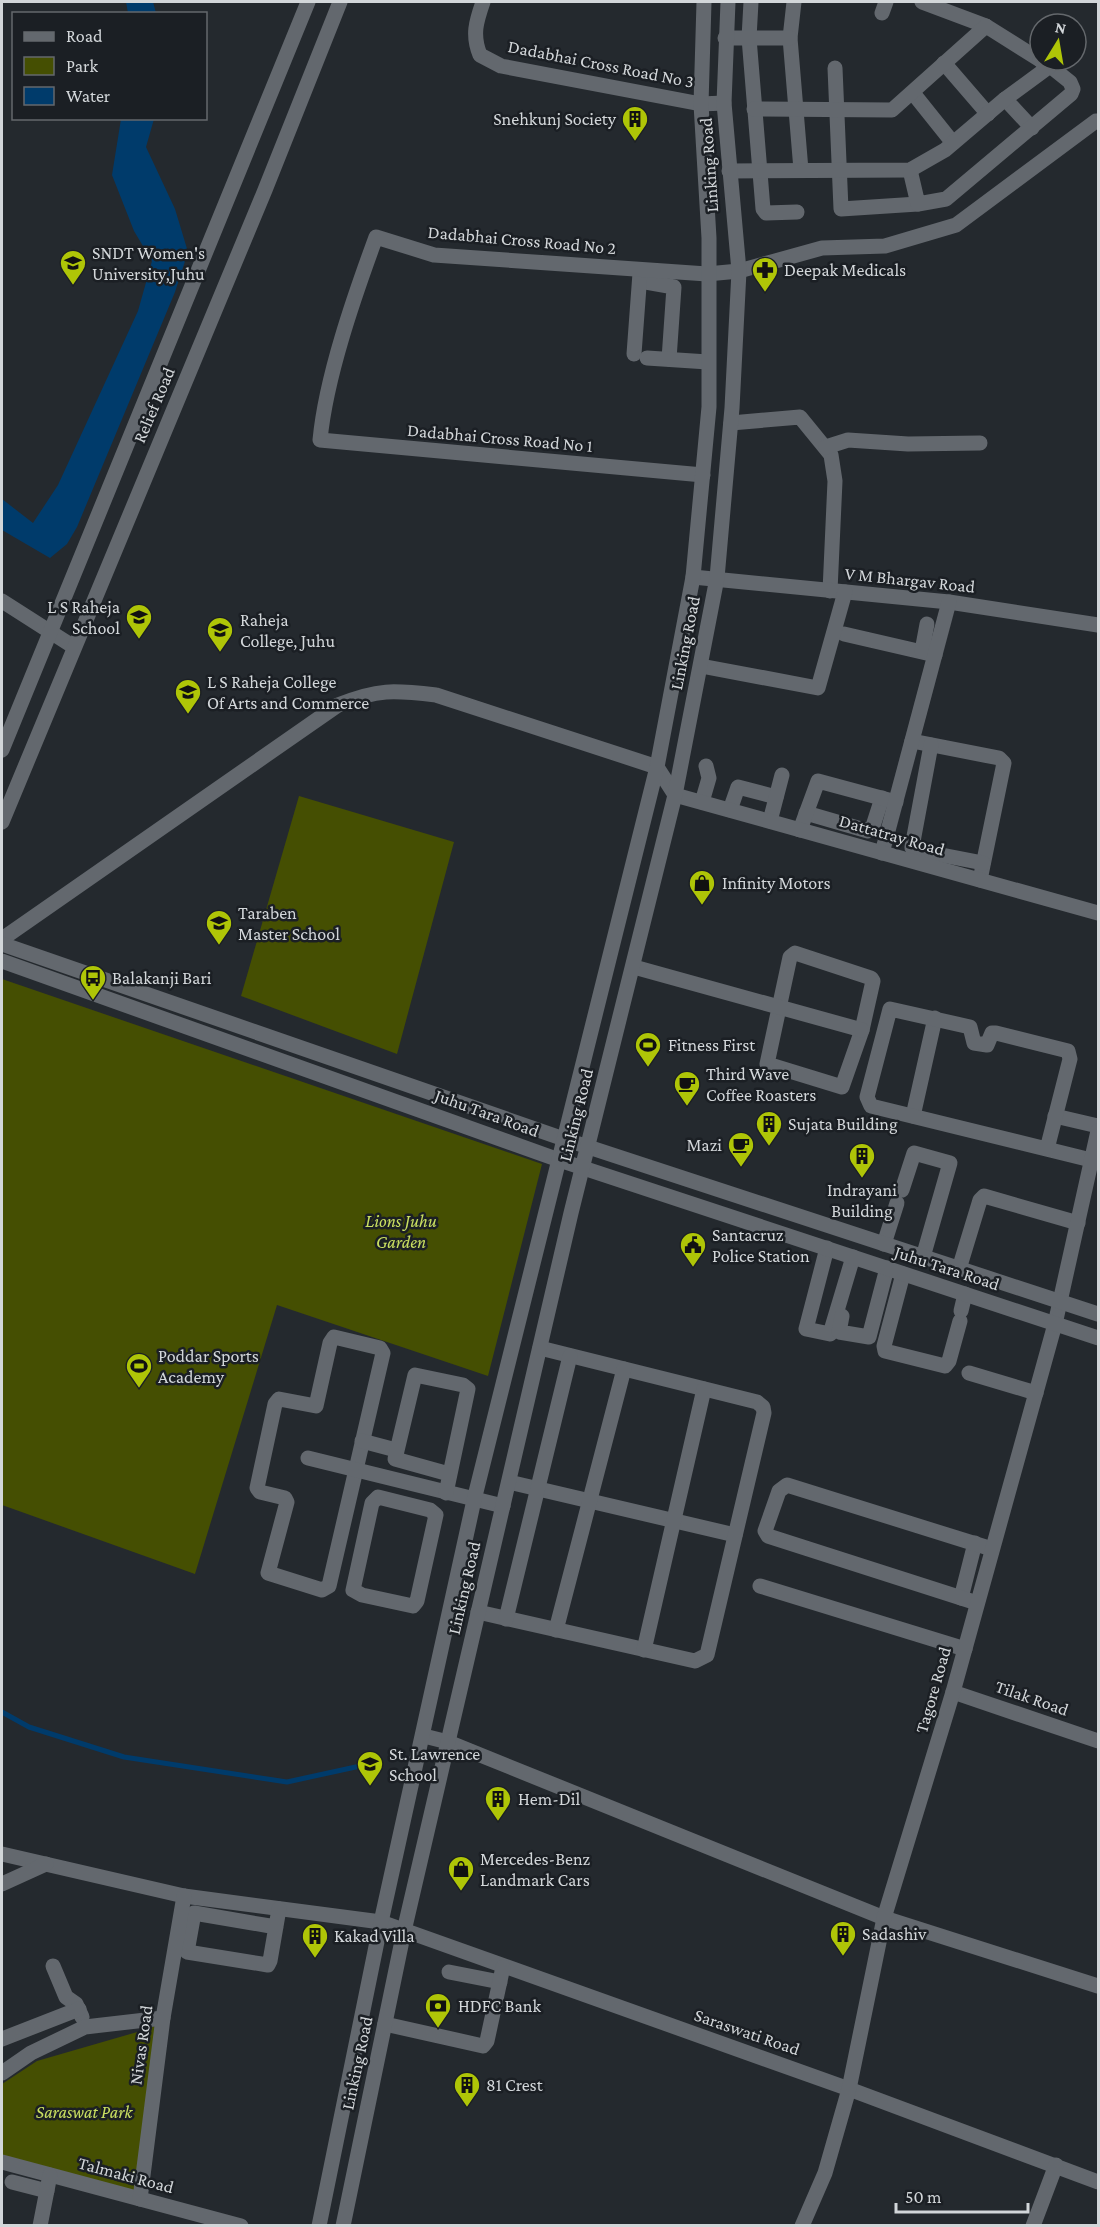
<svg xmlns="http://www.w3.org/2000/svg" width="1100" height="2227" viewBox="0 0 1100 2227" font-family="'Crimson Pro',serif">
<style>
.green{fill:#454f02}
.water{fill:#003b6b}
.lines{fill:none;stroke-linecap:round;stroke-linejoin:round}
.stream{stroke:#003b6b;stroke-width:5}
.minor{stroke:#63686e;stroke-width:15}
.tertiary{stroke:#63686e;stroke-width:15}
.secondary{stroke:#63686e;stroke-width:15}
.labels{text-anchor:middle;stroke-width:5;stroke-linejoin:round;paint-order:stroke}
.street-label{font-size:18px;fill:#d2d6d9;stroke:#1b1f24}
.poi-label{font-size:18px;fill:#d2d6d9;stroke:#1b1f24;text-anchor:start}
.park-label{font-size:18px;font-style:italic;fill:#cae061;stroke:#1b1f24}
</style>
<rect width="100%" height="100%" fill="#24292e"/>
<g class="green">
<path d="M 299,796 L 454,842 L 397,1054 L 241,996 Z"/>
<path d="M 2,979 L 542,1164 L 488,1376 L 277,1305 L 195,1574 L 2,1505 Z"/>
<path d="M 160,2022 L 135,2191 L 2,2155 L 2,2084 L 37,2061 L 151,2028 Z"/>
</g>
<g class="water">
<path d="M 126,2 L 153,2 L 156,13 L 128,13 Z"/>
<path d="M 121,119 L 154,119 L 146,147 L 175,209 L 188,252 L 175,292 L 77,527 L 67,544 L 50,558 L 2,530 L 2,499 L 33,523 L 58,485 L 138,311 L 152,261 L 134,231 L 112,175 Z"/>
</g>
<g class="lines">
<path class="stream" d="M 2,1712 L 29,1727 L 124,1757 L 287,1782 L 374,1763"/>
<g class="minor">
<path d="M 483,2 C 476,22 472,35 480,55 L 501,66 L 701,104 L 724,103"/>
<path d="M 751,2 L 749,38 L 763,209 L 766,213 L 797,212"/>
<path d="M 794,2 L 790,38 L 801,170"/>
<path d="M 922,2 L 986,26 L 1040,60"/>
<path d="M 882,13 L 886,2"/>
<path d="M 725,38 L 790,38"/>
<path d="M 944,63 L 988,114"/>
<path d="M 835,68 L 841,209 L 918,204"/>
<path d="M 913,93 L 953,143"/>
<path d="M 1005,99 L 1032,128"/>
<path d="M 754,109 L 892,110 L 986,26"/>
<path d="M 910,170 L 918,204 L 946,199 L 1071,94 L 1073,89 L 1070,82 L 1050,66"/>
<path d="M 729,171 L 910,170 L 945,150 L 1005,99 L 1050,66 L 1040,60"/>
<path d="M 640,281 L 674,287 L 669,359"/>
<path d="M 634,354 L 640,273"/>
<path d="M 647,358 L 708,362"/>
<path d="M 731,423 L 800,417 L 831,455 L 835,481 L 830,591"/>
<path d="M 826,447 L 848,440 L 908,444 L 980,443"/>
<path d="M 703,475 L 320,440 C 326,377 354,297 376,237 L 434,255 L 707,274 L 739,271 L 822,248 L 885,246 L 956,225 L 1096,121"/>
<path d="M 693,577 L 949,602 L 1098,625"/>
<path d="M 2,601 L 74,647"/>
<path d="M 844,634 L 935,655"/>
<path d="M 922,651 L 927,624"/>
<path d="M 701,666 L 818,688 L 845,592"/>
<path d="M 912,741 L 999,758 L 1004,763 L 980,880"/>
<path d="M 931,745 L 912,847 L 921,851 L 983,863"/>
<path d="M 702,802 L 709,778 L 706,766"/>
<path d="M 730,810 L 738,787 L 776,797"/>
<path d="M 806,813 L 868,831 L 872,829 L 882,798"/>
<path d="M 770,821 L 782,775"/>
<path d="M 800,830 L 818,781 L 896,802"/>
<path d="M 882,853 L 949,602"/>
<path d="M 2,939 L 338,705 C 378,689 393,690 436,695 L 657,767 L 675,795 L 1098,913"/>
<path d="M 795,953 L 871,978 L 873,981 L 862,1030 L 842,1087 L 767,1064 L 790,957 Z"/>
<path d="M 634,967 L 862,1030"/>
<path d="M 913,1116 L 935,1018"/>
<path d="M 1055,1116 L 1098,1126"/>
<path d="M 1047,1149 L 1070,1059 L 1068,1051 L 996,1033 L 992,1033 L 987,1045 L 974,1043 L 970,1027 L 890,1009 L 867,1097 L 871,1106 L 1091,1160"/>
<path d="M 902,1190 L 914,1153 L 950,1163 L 923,1257"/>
<path d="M 884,1244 L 897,1203"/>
<path d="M 827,1248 L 806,1329 L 830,1334 L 853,1257"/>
<path d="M 959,1269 L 980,1200 L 984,1196 L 1078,1223"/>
<path d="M 903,1274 L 884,1346 L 885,1351 L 945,1366 L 949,1361 L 960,1321"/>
<path d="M 961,1311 L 965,1294"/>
<path d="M 842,1316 L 839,1332 L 869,1337 L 887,1268"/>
<path d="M 334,1337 L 380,1348 L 383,1353 L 329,1586 L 322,1590 L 268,1573 L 287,1502 L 285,1498 L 260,1492 L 257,1488 L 275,1404 L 279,1399 L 316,1406 L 330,1343 Z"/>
<path d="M 969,1373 L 1036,1393"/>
<path d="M 362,1441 L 396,1450"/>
<path d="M 308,1458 L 503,1506"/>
<path d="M 509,1482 L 735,1535"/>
<path d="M 446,1493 L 468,1389 L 463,1385 L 415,1375 L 395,1459 L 449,1474"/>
<path d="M 378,1497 L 430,1510 L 436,1515 L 417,1601 L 413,1606 L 362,1595 L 353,1590 L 372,1503 Z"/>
<path d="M 760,1586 L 965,1649"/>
<path d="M 961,1598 L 975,1543"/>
<path d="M 977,1603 L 768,1536 L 765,1531 L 779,1491 L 787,1485 L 992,1549"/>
<path d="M 478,1612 L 695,1661 L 707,1655 L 764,1413 L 763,1407 L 757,1402 L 540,1348"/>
<path d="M 506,1619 L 570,1356"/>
<path d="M 556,1630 L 624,1369"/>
<path d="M 644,1650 L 704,1389"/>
<path d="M 953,1692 L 1098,1741"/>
<path d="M 424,1736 L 448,1742 L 884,1918 L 1098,1986"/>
<path d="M 2,1854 L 184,1896 L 381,1922 L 849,2089 L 1098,2182"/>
<path d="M 2,1884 L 46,1864"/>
<path d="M 276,1927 L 194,1913 L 187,1952 L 268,1965 L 270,1961 L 279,1909"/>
<path d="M 53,1966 L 66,1997 L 76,2004 L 82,2017"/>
<path d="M 449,1972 L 500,1982"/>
<path d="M 385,2024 L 483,2046 L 487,2041 L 503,1967"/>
<path d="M 2,2039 L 79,2009"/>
<path d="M 2,2073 L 31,2053 L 85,2027 L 163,2018"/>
<path d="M 2,2162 L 241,2226"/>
<path d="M 12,2182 L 47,2191"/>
<path d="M 140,2199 L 163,2018 L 184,1896"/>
<path d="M 40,2226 L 50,2175"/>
<path d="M 802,2226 L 825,2173 L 849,2089 L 884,1918 L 953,1692 L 1055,1324 L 1098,1131"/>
<path d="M 1033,2226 L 1056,2165"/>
</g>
<g class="tertiary">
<path d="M 2,750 L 308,2"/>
<path d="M 2,822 L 265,190 L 340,2"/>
</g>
<g class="secondary">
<path d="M 2,944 L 564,1139 L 1098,1314"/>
<path d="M 2,961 L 559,1160 L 1098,1338"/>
<path d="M 319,2226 L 381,1922 L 474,1500 L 657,767 L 693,577 L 709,407 L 709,238 L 701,104 L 704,2"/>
<path d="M 343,2226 L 404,1931 L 571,1213 L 675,795 L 717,578 L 732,408 L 739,271 L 724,103 L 728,2"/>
</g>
</g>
<defs>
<g id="building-pin" transform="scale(1.35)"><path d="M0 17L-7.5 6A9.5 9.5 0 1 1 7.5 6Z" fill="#afc507" stroke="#1b1f24"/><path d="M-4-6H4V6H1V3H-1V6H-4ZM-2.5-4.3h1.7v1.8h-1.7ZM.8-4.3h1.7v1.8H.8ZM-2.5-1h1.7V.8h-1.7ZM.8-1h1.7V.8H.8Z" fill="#111"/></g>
<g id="university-pin" transform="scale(1.35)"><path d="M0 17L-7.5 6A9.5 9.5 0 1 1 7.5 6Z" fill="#afc507" stroke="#1b1f24"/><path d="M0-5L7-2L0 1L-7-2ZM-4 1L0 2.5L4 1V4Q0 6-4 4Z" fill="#111"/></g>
<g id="pharmacy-pin" transform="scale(1.35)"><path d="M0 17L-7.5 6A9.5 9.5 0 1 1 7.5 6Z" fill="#afc507" stroke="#1b1f24"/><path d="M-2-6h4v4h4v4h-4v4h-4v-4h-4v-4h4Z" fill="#111"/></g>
<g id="school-pin" transform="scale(1.35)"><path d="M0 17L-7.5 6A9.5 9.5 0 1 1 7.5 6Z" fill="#afc507" stroke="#1b1f24"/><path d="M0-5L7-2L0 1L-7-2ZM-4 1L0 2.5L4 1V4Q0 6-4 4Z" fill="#111"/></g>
<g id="shop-pin" transform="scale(1.35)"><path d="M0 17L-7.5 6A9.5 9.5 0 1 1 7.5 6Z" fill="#afc507" stroke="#1b1f24"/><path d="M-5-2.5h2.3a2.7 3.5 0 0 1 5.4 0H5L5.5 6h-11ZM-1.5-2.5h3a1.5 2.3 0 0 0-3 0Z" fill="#111"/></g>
<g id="bus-pin" transform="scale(1.35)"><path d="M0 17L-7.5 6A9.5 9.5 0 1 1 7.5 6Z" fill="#afc507" stroke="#1b1f24"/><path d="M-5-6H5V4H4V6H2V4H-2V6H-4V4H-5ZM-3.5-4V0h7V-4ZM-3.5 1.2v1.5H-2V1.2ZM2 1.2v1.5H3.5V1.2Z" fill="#111"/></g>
<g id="stadium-pin" transform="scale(1.35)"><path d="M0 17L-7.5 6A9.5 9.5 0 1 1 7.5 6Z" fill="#afc507" stroke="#1b1f24"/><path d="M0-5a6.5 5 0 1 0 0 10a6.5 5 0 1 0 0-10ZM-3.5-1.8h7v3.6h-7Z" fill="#111"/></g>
<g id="cafe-pin" transform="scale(1.35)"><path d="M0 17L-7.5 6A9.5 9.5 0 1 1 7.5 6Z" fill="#afc507" stroke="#1b1f24"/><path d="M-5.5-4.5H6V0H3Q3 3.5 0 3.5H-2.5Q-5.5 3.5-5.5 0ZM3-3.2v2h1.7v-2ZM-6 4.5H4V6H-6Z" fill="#111"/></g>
<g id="civic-pin" transform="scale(1.35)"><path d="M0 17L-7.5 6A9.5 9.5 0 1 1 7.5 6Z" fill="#afc507" stroke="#1b1f24"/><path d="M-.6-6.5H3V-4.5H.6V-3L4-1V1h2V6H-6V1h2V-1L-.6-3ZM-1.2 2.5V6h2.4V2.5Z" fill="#111"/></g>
<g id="bank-pin" transform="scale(1.35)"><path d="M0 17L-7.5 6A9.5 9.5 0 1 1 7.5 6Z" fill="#afc507" stroke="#1b1f24"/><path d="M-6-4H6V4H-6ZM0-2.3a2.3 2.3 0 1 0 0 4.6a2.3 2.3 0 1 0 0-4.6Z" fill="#111"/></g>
</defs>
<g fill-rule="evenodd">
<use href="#building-pin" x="635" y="119"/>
<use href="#university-pin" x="73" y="263"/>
<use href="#pharmacy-pin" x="765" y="270"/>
<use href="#school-pin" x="139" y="617"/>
<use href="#university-pin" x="220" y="630"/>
<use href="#school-pin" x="188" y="692"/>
<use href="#shop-pin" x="702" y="883"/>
<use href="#school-pin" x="219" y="923"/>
<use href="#bus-pin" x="93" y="978"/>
<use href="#stadium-pin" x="648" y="1045"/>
<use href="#cafe-pin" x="687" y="1084"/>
<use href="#building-pin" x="769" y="1124"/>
<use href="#cafe-pin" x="741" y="1145"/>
<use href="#building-pin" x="862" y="1156"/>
<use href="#civic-pin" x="693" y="1245"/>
<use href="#stadium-pin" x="139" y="1366"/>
<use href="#school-pin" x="370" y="1764"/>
<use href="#building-pin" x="498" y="1799"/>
<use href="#shop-pin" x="461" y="1869"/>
<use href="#building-pin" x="843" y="1934"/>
<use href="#building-pin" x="315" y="1936"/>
<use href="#bank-pin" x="438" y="2006"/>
<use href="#building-pin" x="467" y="2085"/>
</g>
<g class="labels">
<g class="street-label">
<text transform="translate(601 64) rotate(11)" y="6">Dadabhai Cross Road No 3</text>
<text transform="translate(709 165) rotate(-94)" y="6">Linking Road</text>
<text transform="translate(522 240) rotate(5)" y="6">Dadabhai Cross Road No 2</text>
<text transform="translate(154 405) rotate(-67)" y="6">Relief Road</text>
<text transform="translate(500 438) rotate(5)" y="6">Dadabhai Cross Road No 1</text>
<text transform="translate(910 580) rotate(6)" y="6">V M Bhargav Road</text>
<text transform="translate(685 643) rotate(-79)" y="6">Linking Road</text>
<text transform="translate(892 835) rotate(16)" y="6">Dattatray Road</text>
<text transform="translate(487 1113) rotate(20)" y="6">Juhu Tara Road</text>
<text transform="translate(576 1115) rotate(-76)" y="6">Linking Road</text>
<text transform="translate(947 1268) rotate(18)" y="6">Juhu Tara Road</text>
<text transform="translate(464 1588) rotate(-77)" y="6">Linking Road</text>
<text transform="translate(933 1690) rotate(-74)" y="6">Tagore Road</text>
<text transform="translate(1032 1698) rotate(19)" y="6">Tilak Road</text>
<text transform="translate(747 2032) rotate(19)" y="6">Saraswati Road</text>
<text transform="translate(141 2045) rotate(-82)" y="6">Nivas Road</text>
<text transform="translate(357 2063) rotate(-78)" y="6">Linking Road</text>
<text transform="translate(126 2175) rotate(15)" y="6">Talmaki Road</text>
</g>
<g class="poi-label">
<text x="616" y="125" text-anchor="end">Snehkunj Society</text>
<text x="92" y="259">SNDT Women's<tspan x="92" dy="21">University,Juhu</tspan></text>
<text x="784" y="276">Deepak Medicals</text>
<text x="120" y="613" text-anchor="end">L S Raheja<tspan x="120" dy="21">School</tspan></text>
<text x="240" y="626">Raheja<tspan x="240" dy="21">College, Juhu</tspan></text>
<text x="207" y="688">L S Raheja College<tspan x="207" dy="21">Of Arts and Commerce</tspan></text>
<text x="722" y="889">Infinity Motors</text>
<text x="238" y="919">Taraben<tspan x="238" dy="21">Master School</tspan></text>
<text x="112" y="984">Balakanji Bari</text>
<text x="668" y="1051">Fitness First</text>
<text x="706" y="1080">Third Wave<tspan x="706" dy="21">Coffee Roasters</tspan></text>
<text x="788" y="1130">Sujata Building</text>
<text x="722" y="1151" text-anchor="end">Mazi</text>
<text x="862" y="1196" text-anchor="middle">Indrayani<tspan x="862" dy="21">Building</tspan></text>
<text x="712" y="1241">Santacruz<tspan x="712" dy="21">Police Station</tspan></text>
<text x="158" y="1362">Poddar Sports<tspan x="158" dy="21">Academy</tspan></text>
<text x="389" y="1760">St. Lawrence<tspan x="389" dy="21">School</tspan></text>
<text x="518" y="1805">Hem-Dil</text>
<text x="480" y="1865">Mercedes-Benz<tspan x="480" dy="21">Landmark Cars</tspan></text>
<text x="862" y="1940">Sadashiv</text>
<text x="334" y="1942">Kakad Villa</text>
<text x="458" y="2012">HDFC Bank</text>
<text x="486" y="2091">81 Crest</text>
</g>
<g class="park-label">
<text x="401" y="1227">Lions Juhu<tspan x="401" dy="21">Garden</tspan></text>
<text x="84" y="2118">Saraswat Park</text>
</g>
</g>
<rect width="1100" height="2227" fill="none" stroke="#d2d6d9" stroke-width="6"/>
<rect x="12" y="12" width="195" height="108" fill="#1b1f24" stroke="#64686c" stroke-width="1.5"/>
<rect x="24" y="32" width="30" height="9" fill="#63686e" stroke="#64686c" stroke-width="1.5"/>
<text x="66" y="42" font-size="18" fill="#d2d6d9">Road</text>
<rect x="24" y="57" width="30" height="18" fill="#454f02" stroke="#64686c" stroke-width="1.5"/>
<text x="66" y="72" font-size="18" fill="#d2d6d9">Park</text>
<rect x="24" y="87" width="30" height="18" fill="#003b6b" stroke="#64686c" stroke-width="1.5"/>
<text x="66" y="102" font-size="18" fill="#d2d6d9">Water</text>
<g transform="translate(1058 42) rotate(11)"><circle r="28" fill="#1b1f24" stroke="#64686c" stroke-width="1.5"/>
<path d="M0-4.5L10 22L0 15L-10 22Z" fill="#afc507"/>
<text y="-9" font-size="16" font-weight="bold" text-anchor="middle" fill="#d2d6d9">N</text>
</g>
<path d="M896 2203v9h132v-9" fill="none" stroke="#d2d6d9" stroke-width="3"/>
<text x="905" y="2203" font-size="18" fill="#d2d6d9" stroke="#1b1f24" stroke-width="4.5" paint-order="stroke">50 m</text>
</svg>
